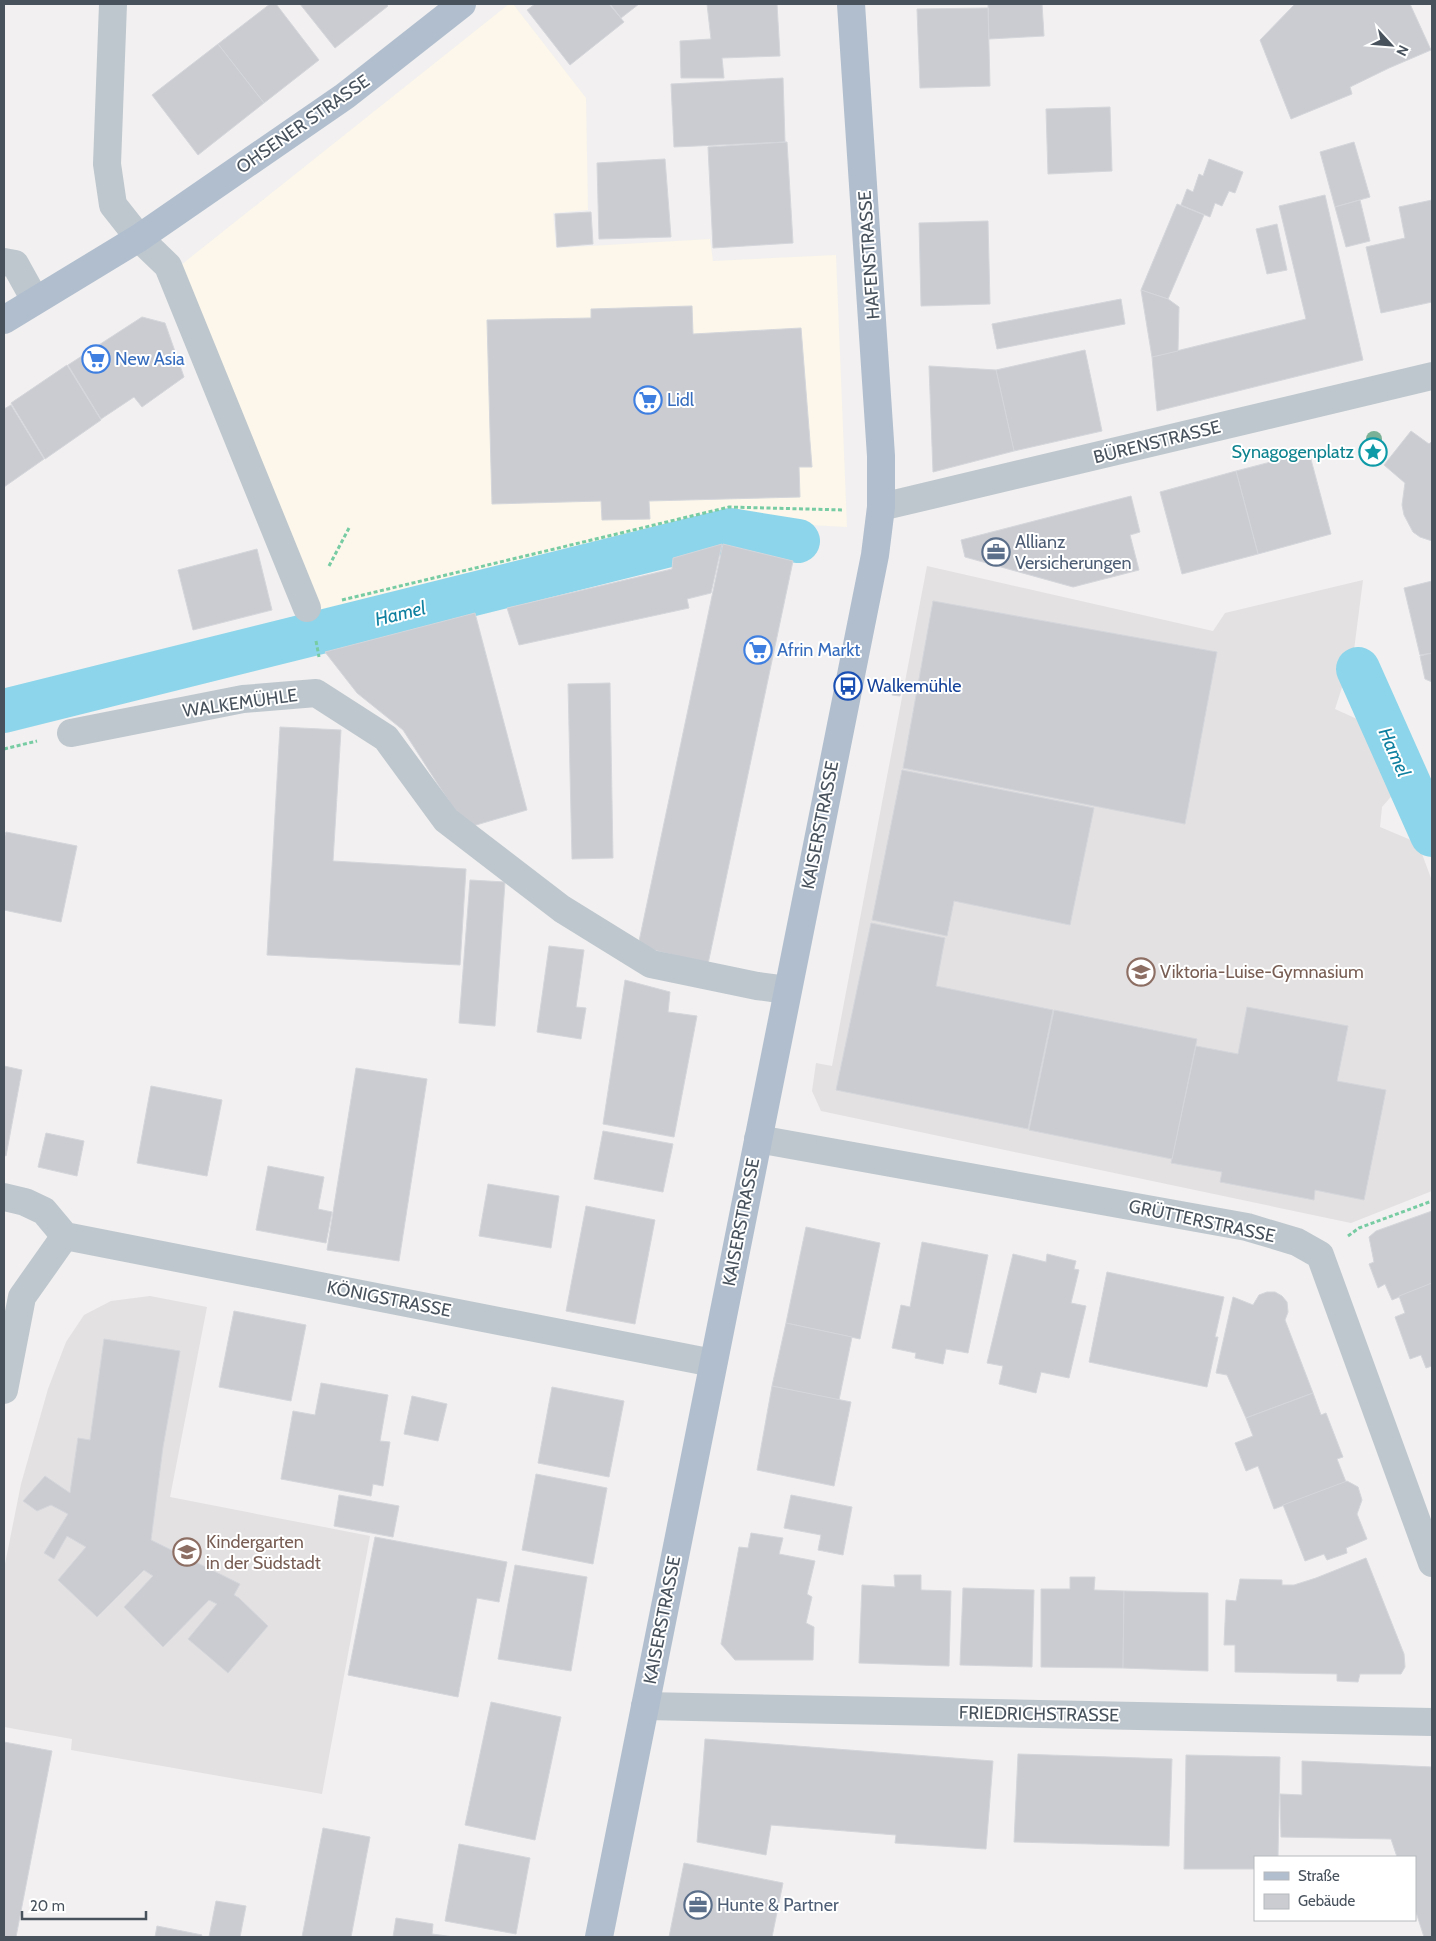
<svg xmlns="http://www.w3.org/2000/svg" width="1436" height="1941" viewBox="0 0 1436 1941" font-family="Cabin,sans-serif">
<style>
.commercial{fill:#fcf7ea}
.education{fill:#e3e1e2}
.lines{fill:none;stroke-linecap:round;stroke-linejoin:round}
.canal{stroke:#8dd5ea;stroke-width:44}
.building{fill:#caccd2;stroke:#d4d6db}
.path{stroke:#78cca4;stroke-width:3;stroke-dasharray:4 2.5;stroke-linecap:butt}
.minor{stroke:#bec7ce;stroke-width:28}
.major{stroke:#b0bece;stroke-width:28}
.tree{fill:#7bb196}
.labels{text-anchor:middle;stroke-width:4;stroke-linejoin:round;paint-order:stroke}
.street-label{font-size:18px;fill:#48525d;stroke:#fff}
.shop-label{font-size:18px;fill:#366cbe;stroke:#fff;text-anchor:start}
.culture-label{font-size:18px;fill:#0d838f;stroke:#fff;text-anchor:end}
.service-label{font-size:18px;fill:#4e5e75;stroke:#fff;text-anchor:start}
.transit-label{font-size:18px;fill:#164399;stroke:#fff;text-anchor:start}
.education-label{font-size:18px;fill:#785e54;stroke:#fff;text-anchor:start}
.water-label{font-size:19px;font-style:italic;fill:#0f80a0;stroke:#fff}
</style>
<rect width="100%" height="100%" fill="#f2f0f0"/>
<path class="commercial" d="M 509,4 L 513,4 L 586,98 L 588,210 L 553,213 L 556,248 L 710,239 L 713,261 L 836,255 L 847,527 L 732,521 L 321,622 L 181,265 Z"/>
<g class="education">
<path d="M 927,566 L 1213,631 L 1225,613 L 1363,580 L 1354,650 L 1335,709 L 1379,729 L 1402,784 L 1382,807 L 1380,827 L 1418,843 L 1432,881 L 1432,1191 L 1351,1223 L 821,1111 L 812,1091 L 816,1063 L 832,1066 Z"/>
<path d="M 150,1296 L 207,1307 L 170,1497 L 370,1536 L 322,1794 L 71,1750 L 72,1739 L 4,1727 L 4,1569 L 21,1484 L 48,1389 L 66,1342 L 84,1315 L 111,1301 Z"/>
</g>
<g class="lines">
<g class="canal">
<path d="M 1358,669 L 1432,835"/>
<path d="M 4,711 L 730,530 L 798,541"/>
</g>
</g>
<g class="building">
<path d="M 270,4 L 276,4 L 319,60 L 264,103 L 218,44 Z"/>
<path d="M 300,4 L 386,4 L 388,6 L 335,48 Z"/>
<path d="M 535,4 L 609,4 L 624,22 L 570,65 L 527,10 Z"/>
<path d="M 610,4 L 639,4 L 621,18 Z"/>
<path d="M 707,4 L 777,4 L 780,56 L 722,58 L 724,78 L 681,78 L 680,41 L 711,39 Z"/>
<path d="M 988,4 L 1042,4 L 1044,36 L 989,39 Z"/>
<path d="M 1295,4 L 1410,4 L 1431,50 L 1389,68 L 1350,87 L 1352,94 L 1291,119 L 1260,40 Z"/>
<path d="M 988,8 L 990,86 L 920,88 L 917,9 Z"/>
<path d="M 218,44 L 264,103 L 198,155 L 152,95 Z"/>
<path d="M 783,78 L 785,142 L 674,147 L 671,84 Z"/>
<path d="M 1110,107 L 1112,171 L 1048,174 L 1046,109 Z"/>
<path d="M 787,142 L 793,243 L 713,248 L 708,147 Z"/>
<path d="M 1354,142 L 1370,197 L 1335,207 L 1320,152 Z"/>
<path d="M 665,159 L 671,237 L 599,239 L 597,163 Z"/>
<path d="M 1209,159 L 1243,172 L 1235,193 L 1229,191 L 1222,206 L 1215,203 L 1210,217 L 1181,205 L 1187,189 L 1193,192 L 1199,174 L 1203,176 Z"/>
<path d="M 1325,195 L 1363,360 L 1157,411 L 1152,357 L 1306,319 L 1279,206 Z"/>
<path d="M 1360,200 L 1370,241 L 1346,247 L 1335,207 Z"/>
<path d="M 1432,200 L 1432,302 L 1381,313 L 1366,247 L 1405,238 L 1399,207 Z"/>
<path d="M 1177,204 L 1204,215 L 1168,299 L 1141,290 Z"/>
<path d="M 591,212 L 593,244 L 557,247 L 555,214 Z"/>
<path d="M 988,221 L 990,304 L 921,306 L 919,223 Z"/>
<path d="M 1277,224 L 1287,270 L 1267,274 L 1256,229 Z"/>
<path d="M 1141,290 L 1168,299 L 1179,307 L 1178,351 L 1152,357 Z"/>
<path d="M 1121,299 L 1125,324 L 997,349 L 992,324 Z"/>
<path d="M 692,306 L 693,334 L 801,328 L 812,467 L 799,467 L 800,497 L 649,501 L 650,519 L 602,520 L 601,501 L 492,504 L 487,320 L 591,318 L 591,309 Z"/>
<path d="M 142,317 L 165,323 L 184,377 L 142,407 L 134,397 L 101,419 L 68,365 Z"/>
<path d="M 1085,350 L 1102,431 L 1014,451 L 996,370 Z"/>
<path d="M 67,365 L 101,420 L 45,459 L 11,403 Z"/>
<path d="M 929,366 L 996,370 L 1014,451 L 933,472 Z"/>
<path d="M 11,405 L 44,459 L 4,487 L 4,409 Z"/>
<path d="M 1411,431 L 1429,444 L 1432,441 L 1432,541 L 1420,537 L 1413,532 L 1404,515 L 1402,505 L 1405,483 L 1384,465 Z"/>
<path d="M 1309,452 L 1331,534 L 1258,554 L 1236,471 Z"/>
<path d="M 1236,471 L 1258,554 L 1182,574 L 1160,492 Z"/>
<path d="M 1131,496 L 1140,532 L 1130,535 L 1139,570 L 1073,587 L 965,557 L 961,540 Z"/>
<path d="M 722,544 L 711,593 L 687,599 L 689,608 L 519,645 L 507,608 L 672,569 L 673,558 Z"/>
<path d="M 723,544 L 793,561 L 708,964 L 638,946 Z"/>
<path d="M 257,549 L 272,610 L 193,630 L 178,570 Z"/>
<path d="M 1432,581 L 1432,653 L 1420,655 L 1404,588 Z"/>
<path d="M 933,601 L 1217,652 L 1185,824 L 903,768 Z"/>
<path d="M 475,613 L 527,810 L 466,828 L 403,730 L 357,693 L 325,652 Z"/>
<path d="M 1432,653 L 1432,682 L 1425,679 L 1420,656 Z"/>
<path d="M 895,679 L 903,681 L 900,696 L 892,695 Z"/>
<path d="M 610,683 L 613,858 L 572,859 L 568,684 Z"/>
<path d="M 280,727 L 341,730 L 333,861 L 466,869 L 460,965 L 267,955 Z"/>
<path d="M 902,770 L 1094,808 L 1070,925 L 954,901 L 947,936 L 872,920 Z"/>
<path d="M 6,832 L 77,846 L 61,922 L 4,910 L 4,839 Z"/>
<path d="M 470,880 L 505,882 L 495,1026 L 459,1023 Z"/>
<path d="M 871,923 L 945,938 L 936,986 L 1053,1010 L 1028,1129 L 836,1090 Z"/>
<path d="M 549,946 L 584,950 L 576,1007 L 586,1008 L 581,1039 L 537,1032 Z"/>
<path d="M 625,980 L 670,992 L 668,1012 L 697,1016 L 674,1137 L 603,1124 Z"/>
<path d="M 1247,1007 L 1348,1026 L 1337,1081 L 1386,1090 L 1364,1200 L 1315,1190 L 1314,1200 L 1220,1182 L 1222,1172 L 1171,1163 L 1196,1046 L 1238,1054 Z"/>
<path d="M 1054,1010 L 1197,1039 L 1172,1159 L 1029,1130 Z"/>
<path d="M 4,1066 L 22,1070 L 6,1156 L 4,1155 Z"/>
<path d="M 356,1068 L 427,1079 L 399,1261 L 327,1250 Z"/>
<path d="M 151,1086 L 222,1100 L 207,1176 L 137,1163 Z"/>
<path d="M 603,1131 L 673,1144 L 663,1192 L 594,1179 Z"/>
<path d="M 46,1133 L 84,1141 L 77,1176 L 38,1167 Z"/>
<path d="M 268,1166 L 324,1177 L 318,1209 L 332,1212 L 326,1243 L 256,1230 Z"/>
<path d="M 488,1184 L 559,1196 L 551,1248 L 479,1236 Z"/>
<path d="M 586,1206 L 655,1220 L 635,1324 L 566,1311 Z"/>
<path d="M 1432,1211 L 1432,1283 L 1392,1300 L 1385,1284 L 1378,1288 L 1369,1264 L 1374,1262 L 1369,1237 L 1376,1231 Z"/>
<path d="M 806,1227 L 880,1243 L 860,1339 L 786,1323 Z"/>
<path d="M 922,1242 L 988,1255 L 968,1353 L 946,1349 L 943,1364 L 915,1358 L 916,1353 L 892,1348 L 901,1305 L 910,1307 Z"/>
<path d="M 1013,1254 L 1046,1262 L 1047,1254 L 1076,1261 L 1074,1269 L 1079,1270 L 1071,1303 L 1086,1306 L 1069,1378 L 1041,1372 L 1036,1393 L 999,1384 L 1003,1366 L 987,1363 Z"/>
<path d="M 1107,1272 L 1224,1297 L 1215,1337 L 1218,1337 L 1207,1387 L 1089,1362 Z"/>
<path d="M 1432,1283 L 1432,1366 L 1426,1368 L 1421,1355 L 1410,1359 L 1395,1317 L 1405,1313 L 1399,1296 Z"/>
<path d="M 1267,1292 L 1275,1292 L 1282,1296 L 1287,1302 L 1288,1312 L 1285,1320 L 1313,1393 L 1246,1418 L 1227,1375 L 1216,1373 L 1233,1297 L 1253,1305 L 1259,1295 Z"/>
<path d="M 234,1311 L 306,1325 L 291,1401 L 219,1387 Z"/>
<path d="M 786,1323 L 852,1337 L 839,1400 L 772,1386 Z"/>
<path d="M 104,1339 L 180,1351 L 163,1447 L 151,1540 L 240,1584 L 234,1595 L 239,1598 L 268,1626 L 228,1673 L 188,1639 L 217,1604 L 209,1600 L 163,1647 L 124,1607 L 153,1576 L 144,1570 L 97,1617 L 58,1580 L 86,1547 L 67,1536 L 54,1559 L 44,1553 L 68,1514 L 51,1505 L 37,1511 L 23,1501 L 45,1476 L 70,1493 L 78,1438 L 90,1440 Z"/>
<path d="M 321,1383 L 388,1395 L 380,1441 L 390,1442 L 383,1486 L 373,1484 L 371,1496 L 281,1479 L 293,1411 L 315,1415 Z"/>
<path d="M 772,1386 L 851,1402 L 834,1486 L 757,1470 Z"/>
<path d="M 552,1387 L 624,1401 L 609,1477 L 538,1463 Z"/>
<path d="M 1313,1393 L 1321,1415 L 1326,1413 L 1343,1457 L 1337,1459 L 1346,1482 L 1274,1509 L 1258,1466 L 1246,1471 L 1235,1443 L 1253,1436 L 1246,1418 Z"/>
<path d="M 412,1396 L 447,1404 L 438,1441 L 404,1434 Z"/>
<path d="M 536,1474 L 607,1488 L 593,1564 L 522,1550 Z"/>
<path d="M 1347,1481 L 1358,1487 L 1362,1500 L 1357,1514 L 1367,1539 L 1346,1548 L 1347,1553 L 1327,1560 L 1324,1554 L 1305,1561 L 1283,1505 Z"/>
<path d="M 339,1495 L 399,1506 L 393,1537 L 334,1526 Z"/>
<path d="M 791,1495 L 852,1507 L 843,1555 L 818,1550 L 821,1535 L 784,1528 Z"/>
<path d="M 751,1533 L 783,1538 L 779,1554 L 815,1561 L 807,1594 L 812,1597 L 806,1623 L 814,1627 L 813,1660 L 735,1660 L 721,1644 L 739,1547 L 748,1548 Z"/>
<path d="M 375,1537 L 507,1562 L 499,1602 L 477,1598 L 458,1697 L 348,1675 Z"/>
<path d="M 1366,1558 L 1404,1654 L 1405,1667 L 1401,1674 L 1360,1674 L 1358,1682 L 1337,1681 L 1337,1674 L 1235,1672 L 1235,1645 L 1224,1645 L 1226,1600 L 1236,1601 L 1240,1579 L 1282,1580 L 1282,1585 L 1294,1585 L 1316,1578 Z"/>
<path d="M 515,1565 L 587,1577 L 571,1671 L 498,1659 Z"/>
<path d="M 894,1575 L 921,1575 L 921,1590 L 951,1591 L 949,1666 L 859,1663 L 862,1585 L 895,1587 Z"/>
<path d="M 1070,1577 L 1095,1577 L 1094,1590 L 1124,1591 L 1123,1668 L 1041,1667 L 1041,1589 L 1070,1589 Z"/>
<path d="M 963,1588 L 1034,1590 L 1032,1667 L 960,1665 Z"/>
<path d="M 1124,1591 L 1208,1593 L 1208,1671 L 1123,1668 Z"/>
<path d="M 491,1702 L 561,1717 L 535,1840 L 465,1825 Z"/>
<path d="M 705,1739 L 993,1761 L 986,1849 L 895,1843 L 896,1835 L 771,1825 L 766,1855 L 697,1842 Z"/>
<path d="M 4,1742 L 52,1751 L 16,1937 L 4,1937 Z"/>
<path d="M 1018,1754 L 1172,1759 L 1169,1846 L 1014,1842 Z"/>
<path d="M 1186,1755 L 1280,1757 L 1278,1857 L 1255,1857 L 1255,1869 L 1184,1869 Z"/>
<path d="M 1302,1761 L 1432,1767 L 1432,1937 L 1424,1937 L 1415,1909 L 1415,1857 L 1397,1857 L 1391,1839 L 1281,1837 L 1280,1794 L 1302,1795 Z"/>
<path d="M 323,1828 L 370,1837 L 351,1937 L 302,1937 Z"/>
<path d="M 459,1844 L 530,1858 L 516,1934 L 445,1921 Z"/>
<path d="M 684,1863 L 783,1883 L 772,1937 L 669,1937 Z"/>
<path d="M 216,1901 L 246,1906 L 240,1937 L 209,1937 Z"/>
<path d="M 396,1918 L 433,1924 L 432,1934 L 454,1937 L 393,1937 Z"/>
<path d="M 157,1926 L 202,1935 L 201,1937 L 155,1937 Z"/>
</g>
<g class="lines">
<g class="path">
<path d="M 329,566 L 349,528"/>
<path d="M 342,600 L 729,507 L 844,510"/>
<path d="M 316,641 L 319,657"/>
<path d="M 4,749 L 37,741"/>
<path d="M 1348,1236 L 1359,1228 L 1432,1201"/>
</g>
<g class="minor">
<path d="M 113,4 L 107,164 L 113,205 L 139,238 L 168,266 L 307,608"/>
<path d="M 4,262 L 15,264 L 35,300"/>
<path d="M 881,507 L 1432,376"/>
<path d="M 71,733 L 243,699 L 316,693 L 386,738 L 446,820 L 562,909 L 651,964 L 757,986 L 787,990"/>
<path d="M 758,1139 L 1247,1227 L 1297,1242 L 1320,1255 L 1432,1563"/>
<path d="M 4,1197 L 25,1202 L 44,1211 L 65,1236 L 713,1363"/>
<path d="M 4,1390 L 22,1297 L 65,1236"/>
<path d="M 645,1706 L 1432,1722"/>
</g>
<g class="major">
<path d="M 4,320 L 139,238 L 345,96 L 462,4"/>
<path d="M 599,1937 L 875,555 L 881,507 L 881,456 L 851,4"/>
</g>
</g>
<circle class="tree" cx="1374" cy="439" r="8"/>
<defs>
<g id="supermarket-ring" transform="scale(1.4375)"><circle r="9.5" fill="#fff" stroke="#3f7fe0" stroke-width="1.5"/><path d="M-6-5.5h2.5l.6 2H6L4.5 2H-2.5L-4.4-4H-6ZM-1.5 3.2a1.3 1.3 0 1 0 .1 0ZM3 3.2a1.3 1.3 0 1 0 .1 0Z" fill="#3f7fe0"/></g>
<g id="sight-ring" transform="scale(1.4375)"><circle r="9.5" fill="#fff" stroke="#0f9aa8" stroke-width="1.5"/><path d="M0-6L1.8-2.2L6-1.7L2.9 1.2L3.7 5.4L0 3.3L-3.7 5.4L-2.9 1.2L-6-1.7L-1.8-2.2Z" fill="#0f9aa8"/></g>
<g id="office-ring" transform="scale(1.4375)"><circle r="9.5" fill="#fff" stroke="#5c6f8a" stroke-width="1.5"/><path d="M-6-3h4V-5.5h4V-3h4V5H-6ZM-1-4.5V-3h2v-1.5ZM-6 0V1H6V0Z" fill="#5c6f8a"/></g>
<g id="bus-ring" transform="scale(1.4375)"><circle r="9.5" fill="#fff" stroke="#1a4fb4" stroke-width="1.5"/><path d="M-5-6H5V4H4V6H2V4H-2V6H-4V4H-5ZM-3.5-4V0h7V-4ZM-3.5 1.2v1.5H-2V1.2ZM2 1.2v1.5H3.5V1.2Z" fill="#1a4fb4"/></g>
<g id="school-ring" transform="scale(1.4375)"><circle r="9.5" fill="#fff" stroke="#8d6e63" stroke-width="1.5"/><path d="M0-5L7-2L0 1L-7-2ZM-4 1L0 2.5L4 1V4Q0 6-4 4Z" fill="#8d6e63"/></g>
</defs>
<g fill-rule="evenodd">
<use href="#supermarket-ring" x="96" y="359"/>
<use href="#supermarket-ring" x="648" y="400"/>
<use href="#sight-ring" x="1373" y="452"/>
<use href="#office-ring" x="996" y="552"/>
<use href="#supermarket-ring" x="758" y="650"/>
<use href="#bus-ring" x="848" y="686"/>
<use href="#school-ring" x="1141" y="972"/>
<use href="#school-ring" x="187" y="1552"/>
<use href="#office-ring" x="698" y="1905"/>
</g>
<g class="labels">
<g class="street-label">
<text transform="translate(303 124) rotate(-35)" y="6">OHSENER STRASSE</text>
<text transform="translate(869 255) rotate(-94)" y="6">HAFENSTRASSE</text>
<text transform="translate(1157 442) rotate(-14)" y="6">BÜRENSTRASSE</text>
<text transform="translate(240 703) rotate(-8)" y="6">WALKEMÜHLE</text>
<text transform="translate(820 825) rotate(-79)" y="6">KAISERSTRASSE</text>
<text transform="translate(1202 1221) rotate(12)" y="6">GRÜTTERSTRASSE</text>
<text transform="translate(741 1222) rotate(-79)" y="6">KAISERSTRASSE</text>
<text transform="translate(389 1299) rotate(11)" y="6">KÖNIGSTRASSE</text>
<text transform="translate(662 1620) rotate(-79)" y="6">KAISERSTRASSE</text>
<text transform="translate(1039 1714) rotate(1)" y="6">FRIEDRICHSTRASSE</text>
</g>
<g class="shop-label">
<text x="115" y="365">New Asia</text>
<text x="667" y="406">Lidl</text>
<text x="777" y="656">Afrin Markt</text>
</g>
<g class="culture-label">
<text x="1354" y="458">Synagogenplatz</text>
</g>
<g class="service-label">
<text x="1015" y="548">Allianz<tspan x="1015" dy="21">Versicherungen</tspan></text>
<text x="717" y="1911">Hunte &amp; Partner</text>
</g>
<g class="transit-label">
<text x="867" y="692">Walkemühle</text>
</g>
<g class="education-label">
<text x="1160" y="978">Viktoria-Luise-Gymnasium</text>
<text x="206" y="1548">Kindergarten<tspan x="206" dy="21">in der Südstadt</tspan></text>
</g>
<g class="water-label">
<text transform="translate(400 613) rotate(-14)" y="7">Hamel</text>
<text transform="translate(1395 752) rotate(66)" y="7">Hamel</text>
</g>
</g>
<rect width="1436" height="1941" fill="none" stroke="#48525d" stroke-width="10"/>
<rect x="1254" y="1856" width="162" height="65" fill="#ffffff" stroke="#b6babe"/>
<rect x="1264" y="1872" width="25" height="8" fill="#b0bece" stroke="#b6babe"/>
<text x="1298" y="1881" font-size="15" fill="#48525d">Straße</text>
<rect x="1264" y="1894" width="25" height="15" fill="#caccd2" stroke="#b6babe"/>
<text x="1298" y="1906" font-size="15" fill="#48525d">Gebäude</text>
<g transform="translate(1391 45) rotate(116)" stroke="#ffffff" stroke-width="4" paint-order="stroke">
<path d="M0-4L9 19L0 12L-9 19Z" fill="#48525d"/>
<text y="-8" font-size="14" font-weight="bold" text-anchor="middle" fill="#48525d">N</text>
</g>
<path d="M22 1911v8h124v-8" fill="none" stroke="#48525d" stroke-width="2.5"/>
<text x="30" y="1911" font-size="15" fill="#48525d" stroke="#ffffff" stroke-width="4" paint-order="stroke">20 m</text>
</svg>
